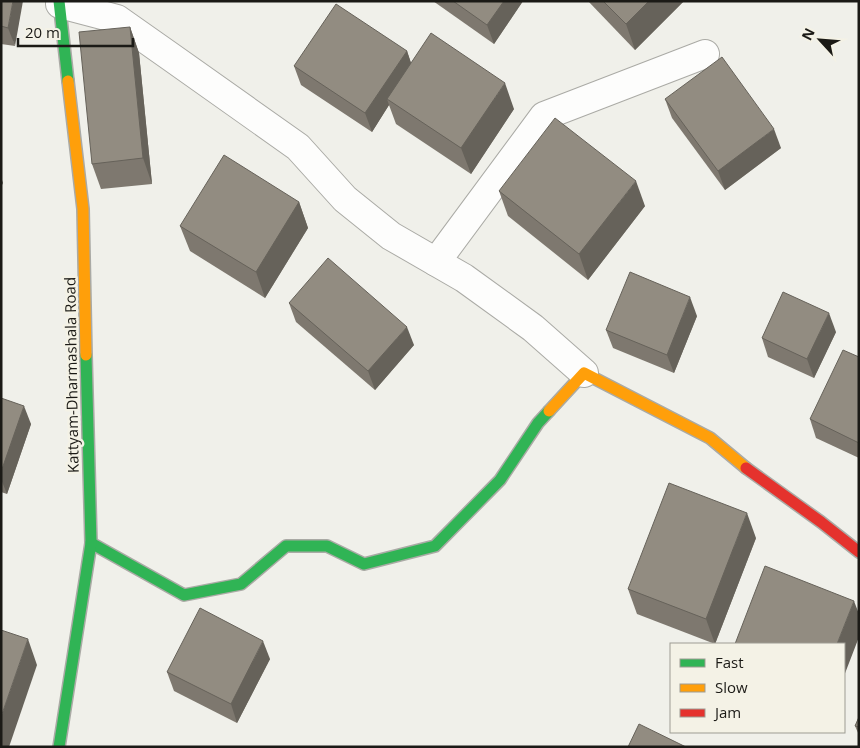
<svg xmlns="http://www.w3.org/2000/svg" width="860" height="748" viewBox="0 0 860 748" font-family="'Open Sans',sans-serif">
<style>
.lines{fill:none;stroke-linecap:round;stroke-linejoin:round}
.street-casing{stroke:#aaaaa5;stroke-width:30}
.fast-casing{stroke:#aaaaa5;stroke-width:14}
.slow-casing{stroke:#aaaaa5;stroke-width:14}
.jam-casing{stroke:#aaaaa5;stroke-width:14}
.street{stroke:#fdfdfc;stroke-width:28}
.fast{stroke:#30b455;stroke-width:11}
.slow{stroke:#ff9f0a;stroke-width:11}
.jam{stroke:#e5322d;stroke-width:11}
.wall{fill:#7e786f}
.shaded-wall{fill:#66625a}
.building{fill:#928c81;stroke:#66625a}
.labels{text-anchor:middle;stroke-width:5;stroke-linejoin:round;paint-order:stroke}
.street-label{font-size:15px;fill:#1b1a16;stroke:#f4f2e6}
</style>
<rect width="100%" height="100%" fill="#f0f0ea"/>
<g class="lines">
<g class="street-casing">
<g id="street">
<path d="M 60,4 L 117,19 L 171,57 L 298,147 L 345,199 L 391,236 L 464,278 L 533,328 L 584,373"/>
<path d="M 436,262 L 544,116 L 705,54"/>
</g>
</g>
<g class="fast-casing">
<g id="fast">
<path d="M 59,1 L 68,81"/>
<path d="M 91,543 L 184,595 L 241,584 L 286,546 L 327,546 L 364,564 L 435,546 L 500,480 L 538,423 L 549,411"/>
<path d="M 59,747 L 91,543 L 86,355"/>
</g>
</g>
<g class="slow-casing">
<g id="slow">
<path d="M 68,81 L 83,209 L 86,355"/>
<path d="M 549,411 L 584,373 L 710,438 L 746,468"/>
</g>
</g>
<g class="jam-casing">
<path id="jam" d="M 746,468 L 821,522 L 859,552"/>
</g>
<use href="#street" class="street"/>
<use href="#fast" class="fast"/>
<use href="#slow" class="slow"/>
<use href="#jam" class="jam"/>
</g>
<g class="wall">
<path d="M 1,1 L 15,46 L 1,44 Z"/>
<path d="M 433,1 L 523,1 L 494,44 Z"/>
<path d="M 588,1 L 684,1 L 635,50 Z"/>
<path d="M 130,27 L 139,53 L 152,184 L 101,189 L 92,164 Z"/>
<path d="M 407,51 L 411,63 L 514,109 L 471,174 L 396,124 L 389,105 L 372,132 L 301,85 L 294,66 Z"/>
<path d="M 665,99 L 781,148 L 725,190 L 672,118 Z"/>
<path d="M 499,191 L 645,206 L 588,280 L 508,216 Z"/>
<path d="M 299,202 L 308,228 L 265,298 L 190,251 L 180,226 Z"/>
<path d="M 289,303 L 414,345 L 375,390 L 296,322 Z"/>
<path d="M 697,316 L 674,373 L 613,348 L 606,330 Z"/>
<path d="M 836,332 L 814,378 L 768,357 L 762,338 Z"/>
<path d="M 859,357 L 859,458 L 816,438 L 810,419 Z"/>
<path d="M 1,398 L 31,424 L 7,494 L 1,492 Z"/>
<path d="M 756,538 L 715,644 L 637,614 L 628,589 Z"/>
<path d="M 270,659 L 237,723 L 174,691 L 167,672 Z"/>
<path d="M 859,717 L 859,735 L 855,726 Z"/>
</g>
<g class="shaded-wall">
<path d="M 13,1 L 23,1 L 15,46 L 8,28 Z"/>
<path d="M 504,1 L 523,1 L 494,44 L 487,25 Z"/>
<path d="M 649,1 L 684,1 L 635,50 L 626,24 Z"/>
<path d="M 130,27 L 139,53 L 152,184 L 143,158 Z"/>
<path d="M 407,51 L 413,69 L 387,99 L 389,105 L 372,132 L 365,113 Z"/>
<path d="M 505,83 L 514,109 L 471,174 L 461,148 Z"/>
<path d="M 774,129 L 781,148 L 725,190 L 718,171 Z"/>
<path d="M 1,177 L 3,183 L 1,187 Z"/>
<path d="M 636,181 L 645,206 L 588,280 L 579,254 Z"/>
<path d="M 299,202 L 308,228 L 265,298 L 256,272 Z"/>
<path d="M 690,297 L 697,316 L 674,373 L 667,355 Z"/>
<path d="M 829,313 L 836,332 L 814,378 L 807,359 Z"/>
<path d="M 407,327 L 414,345 L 375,390 L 368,371 Z"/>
<path d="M 24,406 L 31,424 L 7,494 L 1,479 L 1,472 Z"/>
<path d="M 747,513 L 756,538 L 715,644 L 706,619 Z"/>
<path d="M 854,601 L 859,614 L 859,637 L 844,676 L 844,644 L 837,644 Z"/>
<path d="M 28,639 L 37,665 L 9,747 L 1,747 L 1,717 Z"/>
<path d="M 263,641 L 270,659 L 237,723 L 231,704 Z"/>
</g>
<g class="building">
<path d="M 1,1 L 13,1 L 8,28 L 1,26 Z"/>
<path d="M 453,1 L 504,1 L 487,25 Z"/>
<path d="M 603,1 L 649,1 L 626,24 Z"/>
<path d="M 336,4 L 407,51 L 365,113 L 294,66 Z"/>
<path d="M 130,27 L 143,158 L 92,164 L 79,32 Z"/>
<path d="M 431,33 L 505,83 L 461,148 L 387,99 Z"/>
<path d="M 722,57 L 774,129 L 718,171 L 665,99 Z"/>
<path d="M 555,118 L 636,181 L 579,254 L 499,191 Z"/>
<path d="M 224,155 L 299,202 L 256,272 L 180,226 Z"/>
<path d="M 328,258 L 407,327 L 368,371 L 289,303 Z"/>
<path d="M 630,272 L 690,297 L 667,355 L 606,330 Z"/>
<path d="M 783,292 L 829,313 L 807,359 L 762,338 Z"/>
<path d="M 843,350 L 859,357 L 859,443 L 810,419 Z"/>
<path d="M 1,398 L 24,406 L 1,472 Z"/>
<path d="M 669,483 L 747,513 L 706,619 L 628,589 Z"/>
<path d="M 765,566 L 854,601 L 837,644 L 735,644 Z"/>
<path d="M 200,608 L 263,641 L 231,704 L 167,672 Z"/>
<path d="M 1,630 L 28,639 L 1,717 Z"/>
<path d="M 859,717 L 859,727 L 855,726 Z"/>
<path d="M 639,724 L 686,747 L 628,747 Z"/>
</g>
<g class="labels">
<g class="street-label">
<text transform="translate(72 375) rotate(-91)" y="5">Kattyam-Dharmashala Road</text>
</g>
</g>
<rect width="860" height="748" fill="none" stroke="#1b1a16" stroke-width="5"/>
<rect x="670" y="643" width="175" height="90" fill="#f4f2e6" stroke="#9d9c93"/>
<rect x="680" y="659" width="25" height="8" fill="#30b455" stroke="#9d9c93"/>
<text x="715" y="668" font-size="15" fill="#1b1a16">Fast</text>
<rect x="680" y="684" width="25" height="8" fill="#ff9f0a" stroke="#9d9c93"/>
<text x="715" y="693" font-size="15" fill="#1b1a16">Slow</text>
<rect x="680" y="709" width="25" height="8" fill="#e5322d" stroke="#9d9c93"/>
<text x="715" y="718" font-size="15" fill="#1b1a16">Jam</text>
<g transform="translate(820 40) rotate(296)" stroke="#f4f2e6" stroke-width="4" paint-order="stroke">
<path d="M0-4L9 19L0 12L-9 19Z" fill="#1b1a16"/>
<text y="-8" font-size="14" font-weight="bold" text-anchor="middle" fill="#1b1a16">N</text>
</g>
<path d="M18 38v8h115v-8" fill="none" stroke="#1b1a16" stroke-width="2.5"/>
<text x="25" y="38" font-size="15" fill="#1b1a16" stroke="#f4f2e6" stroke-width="4" paint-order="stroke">20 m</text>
</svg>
